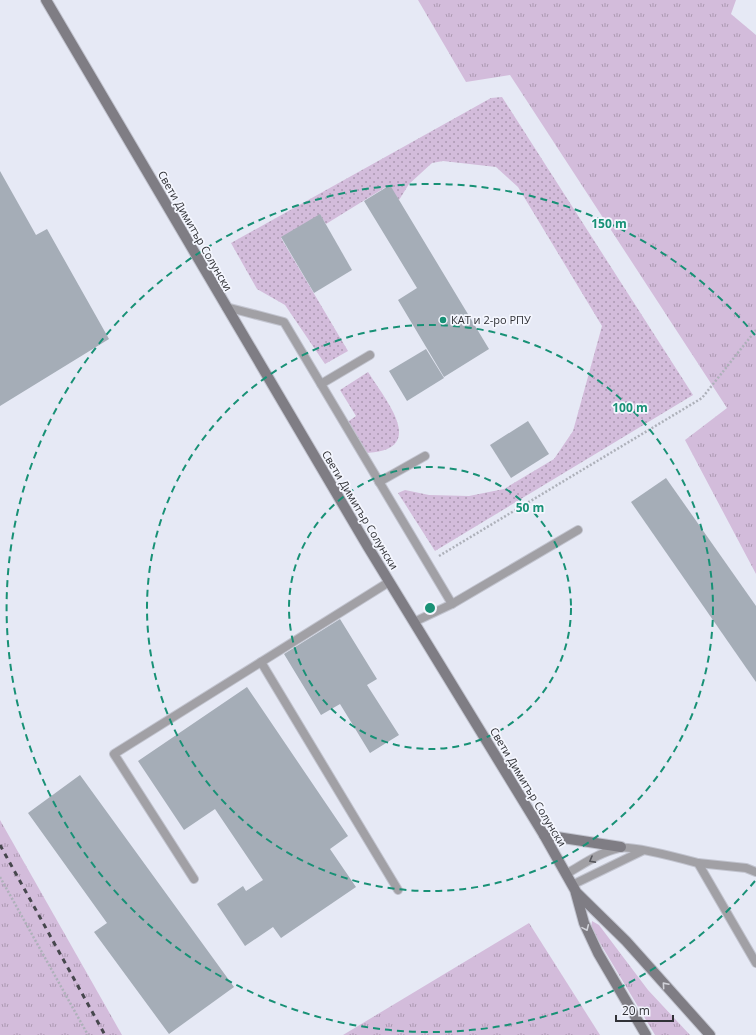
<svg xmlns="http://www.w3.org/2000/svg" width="756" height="1035" viewBox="0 0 756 1035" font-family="'Open Sans',sans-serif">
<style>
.grass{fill:url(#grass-tufts)}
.park{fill:url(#park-dots)}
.building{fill:#a5adb7}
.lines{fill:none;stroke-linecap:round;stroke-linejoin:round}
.service-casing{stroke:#c2c4cf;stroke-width:10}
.secondary-casing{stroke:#c2c4cf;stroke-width:12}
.path{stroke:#aeb1ba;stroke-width:2.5;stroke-dasharray:2 2;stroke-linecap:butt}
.service{stroke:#a1a0a5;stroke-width:8}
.secondary{stroke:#7f7d84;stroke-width:10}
.rail{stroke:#46474d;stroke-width:3;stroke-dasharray:5 5;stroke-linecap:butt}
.oneway{stroke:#58585e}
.oneway2{stroke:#d1d2d9}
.ring{fill:none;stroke:#189176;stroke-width:2;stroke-dasharray:7 5}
.poi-dot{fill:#189176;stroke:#f4f6fe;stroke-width:1.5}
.labels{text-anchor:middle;stroke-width:3.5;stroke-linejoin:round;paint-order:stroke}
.street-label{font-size:11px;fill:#313237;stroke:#f4f6fe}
.poi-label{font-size:11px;fill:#313237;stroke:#f4f6fe;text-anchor:start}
.centre{fill:#189176;stroke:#f4f6fe;stroke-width:2}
.ring-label{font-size:12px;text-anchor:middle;font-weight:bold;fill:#189176;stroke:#f4f6fe;stroke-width:3.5;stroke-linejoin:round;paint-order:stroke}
</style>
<defs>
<pattern id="grass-tufts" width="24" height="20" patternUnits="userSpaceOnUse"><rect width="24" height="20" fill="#d3bcdb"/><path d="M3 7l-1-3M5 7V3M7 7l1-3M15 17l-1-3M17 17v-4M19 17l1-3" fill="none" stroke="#ac99b2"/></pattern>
<pattern id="park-dots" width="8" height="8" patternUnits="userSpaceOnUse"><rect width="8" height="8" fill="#d3bcdb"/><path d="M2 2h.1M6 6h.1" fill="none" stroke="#ac99b2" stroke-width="1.8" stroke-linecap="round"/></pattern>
</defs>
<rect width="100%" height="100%" fill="#e6e9f5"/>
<g class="grass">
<path d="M 418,0 L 736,0 L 731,14 L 756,35 L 756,574 L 685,440 L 727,408 L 510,75 L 466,82 Z"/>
<path d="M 0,820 L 122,1035 L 0,1035 Z"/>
<path d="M 592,921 L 599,925 L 648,990 L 690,1035 L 655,1035 L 591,928 Z"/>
<path d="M 529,923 L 600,1035 L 343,1035 Z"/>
</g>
<g class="park">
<path d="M 502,97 L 693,395 L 435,551 L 398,493 L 405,490 L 429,495 L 469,496 L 504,489 L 554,459 L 573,431 L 602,326 L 518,187 L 496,167 L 443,161 L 432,163 L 409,184 L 399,200 L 389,185 L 326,224 L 320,215 L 281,238 L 348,351 L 325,364 L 285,305 L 257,289 L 231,243 L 491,98 Z"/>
<path d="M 368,372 C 387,402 430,452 363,453 L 346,423 L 356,416 L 340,390 Z"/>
</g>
<g class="building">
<path d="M 0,171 L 36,235 L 47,229 L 109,339 L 0,406 Z"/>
<path d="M 390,185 L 489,349 L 444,377 L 398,300 L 417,288 L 364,201 Z"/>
<path d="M 320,214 L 352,270 L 314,293 L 281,237 Z"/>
<path d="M 426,349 L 444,378 L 407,401 L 389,371 Z"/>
<path d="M 528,421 L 549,454 L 511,478 L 490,445 Z"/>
<path d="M 666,478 L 756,606 L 756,682 L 631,502 Z"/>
<path d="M 340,619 L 377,679 L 367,685 L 399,735 L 370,753 L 340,704 L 321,715 L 284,654 Z"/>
<path d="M 247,687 L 348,836 L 330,849 L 356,887 L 281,938 L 273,927 L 245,946 L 217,904 L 243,886 L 246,891 L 263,880 L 215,809 L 184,830 L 138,761 Z"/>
<path d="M 80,775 L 234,987 L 169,1034 L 94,932 L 107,923 L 28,813 Z"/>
</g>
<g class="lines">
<g class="service-casing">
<g id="service">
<path d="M 226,307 L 284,322 L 452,604"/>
<path d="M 321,384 L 370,355"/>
<path d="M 379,482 L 425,456"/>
<path d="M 414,622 L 452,604 L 578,530"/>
<path d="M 261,662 L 398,890"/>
<path d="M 698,863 L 746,868 L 756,872"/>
<path d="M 566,874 C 582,865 600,852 619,848 C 632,845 683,859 698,863 L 756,963"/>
<path d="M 194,879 L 114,754 L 389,582"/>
<path d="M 572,885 L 642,851"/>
</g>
</g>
<g class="secondary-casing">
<g id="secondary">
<path d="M 46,0 L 368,547 L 544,835 L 575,890 L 584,923 L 598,953 L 646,1035"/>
<path d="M 544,835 L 621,847"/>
<path d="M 576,892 L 626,941 L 710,1035"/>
</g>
</g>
<g class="path">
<path d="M 439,556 L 702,398 L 756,330"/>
<path d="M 0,877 L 88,1035"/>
</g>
<use href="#service" class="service"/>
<use href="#secondary" class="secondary"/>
<path class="rail" d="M 0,845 L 105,1035"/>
</g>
<defs><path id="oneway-chevron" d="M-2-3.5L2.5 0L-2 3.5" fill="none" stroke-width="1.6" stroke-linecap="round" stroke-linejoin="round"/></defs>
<use class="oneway" href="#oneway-chevron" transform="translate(592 860) rotate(151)"/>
<g class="oneway2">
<use href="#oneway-chevron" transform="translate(586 928) rotate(66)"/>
<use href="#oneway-chevron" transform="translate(665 985) rotate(-131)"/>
</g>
<g class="ring">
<circle cx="430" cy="608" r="141"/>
<circle cx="430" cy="608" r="283"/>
<path d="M755 881A424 424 0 1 1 755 335"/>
</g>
<circle class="poi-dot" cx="443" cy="320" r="4"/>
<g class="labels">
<g class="street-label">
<text transform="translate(195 231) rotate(60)" y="4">Свети Димитър Солунски</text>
<text transform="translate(360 510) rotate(59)" y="4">Свети Димитър Солунски</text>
<text transform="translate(528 787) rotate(59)" y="4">Свети Димитър Солунски</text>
</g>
<g class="poi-label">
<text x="451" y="324">КАТ и 2-ро РПУ</text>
</g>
</g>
<circle cx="430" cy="608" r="6" class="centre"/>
<g class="ring-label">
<text x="609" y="228">150 m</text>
<text x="630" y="412">100 m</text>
<text x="530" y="512">50 m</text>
</g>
<path d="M616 1015v6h57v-6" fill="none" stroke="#313237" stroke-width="2"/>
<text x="622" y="1015" font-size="12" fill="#313237" stroke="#f4f6fe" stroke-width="3" paint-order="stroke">20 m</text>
</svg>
